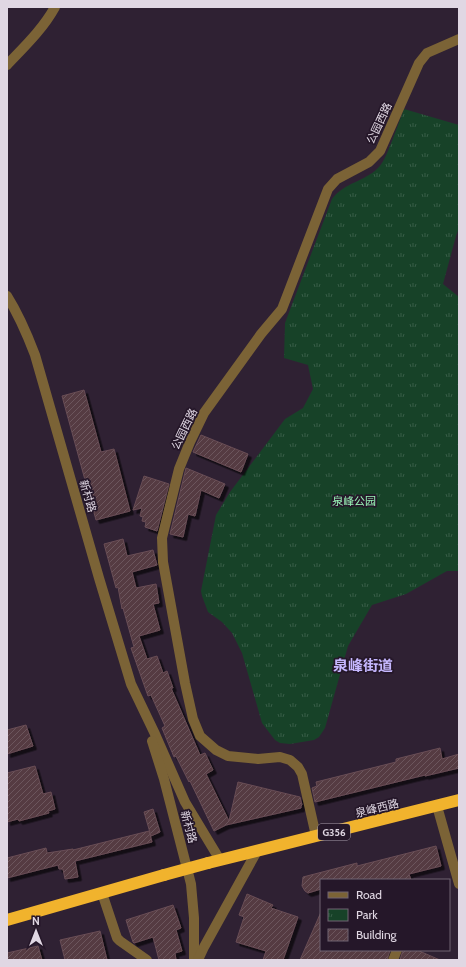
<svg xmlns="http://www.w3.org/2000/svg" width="466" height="967" viewBox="0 0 466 967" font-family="Cabin,'Noto Sans SC',sans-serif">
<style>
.park{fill:url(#park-tufts)}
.building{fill:url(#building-hatch);stroke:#694d55;filter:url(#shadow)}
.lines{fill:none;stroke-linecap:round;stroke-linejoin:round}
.minor{stroke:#7b6336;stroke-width:10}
.highway{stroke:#f1b32d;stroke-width:12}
.highway-bridge{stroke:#f1b32d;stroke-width:12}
.labels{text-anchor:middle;stroke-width:3.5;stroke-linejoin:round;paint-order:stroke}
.shield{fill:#251729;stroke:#a89dab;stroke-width:1}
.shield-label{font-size:10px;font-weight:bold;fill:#e0d7e3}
.street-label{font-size:11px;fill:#e0d7e3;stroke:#251729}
.park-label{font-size:11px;fill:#9af6b8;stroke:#251729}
.district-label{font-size:15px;font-weight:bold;fill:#c5b7fe;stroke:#251729}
</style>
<defs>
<pattern id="park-tufts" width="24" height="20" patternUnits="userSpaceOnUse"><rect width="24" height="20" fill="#174228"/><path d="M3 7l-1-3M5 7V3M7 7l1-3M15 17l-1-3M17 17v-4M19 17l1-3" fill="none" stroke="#385d47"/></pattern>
<pattern id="building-hatch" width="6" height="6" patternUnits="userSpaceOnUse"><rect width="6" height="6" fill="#543a42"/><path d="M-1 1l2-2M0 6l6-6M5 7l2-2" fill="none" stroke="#6c565d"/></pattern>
<filter id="shadow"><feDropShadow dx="3.5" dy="3.5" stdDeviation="0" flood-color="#0009"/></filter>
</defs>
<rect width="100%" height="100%" fill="#2f2133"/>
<path class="park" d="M 404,109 L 459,125 L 459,228 L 456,236 L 443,284 L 459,297 L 459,571 L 447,571 L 406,594 L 372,605 L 348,646 L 325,728 L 319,737 L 314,740 L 290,744 L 280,743 L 275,740 L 265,727 L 262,723 L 242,653 L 232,633 L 222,622 L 208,612 L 202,596 L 201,591 L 216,515 L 230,492 L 285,419 L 303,408 L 313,389 L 308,365 L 284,358 L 285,323 L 332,199 C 345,182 364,182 378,168 C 385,161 388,150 392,141 C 396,130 400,120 404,109 Z"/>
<g class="building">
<path d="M 84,390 L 101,452 L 114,449 L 130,511 L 96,520 L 62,396 Z"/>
<path d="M 201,435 L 248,454 L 241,472 L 193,452 Z"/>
<path d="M 186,468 L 225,484 L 219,498 L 201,490 L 195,516 L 188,514 L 183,537 L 170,534 Z"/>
<path d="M 144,476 L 169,484 L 157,531 L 145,527 L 146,522 L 142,521 L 143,517 L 140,516 L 142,508 L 133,510 Z"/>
<path d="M 123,539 L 127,556 L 153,550 L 157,565 L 132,572 L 136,588 L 156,584 L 159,603 L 153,604 L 160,630 L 139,636 L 147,659 L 157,656 L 163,673 L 167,671 L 173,688 L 171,688 L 200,755 L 205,753 L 213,770 L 206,774 L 229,821 L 238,782 L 300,797 L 302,805 L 301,806 L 301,808 L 226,825 L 214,831 L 190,781 L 189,782 L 176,756 L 174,757 L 162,728 L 165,726 L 151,695 L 148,696 L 131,648 L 134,647 L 123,608 L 122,609 L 118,587 L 116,588 L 104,544 Z"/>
<path d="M 26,725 L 33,746 L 7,754 L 7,730 Z"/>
<path d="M 440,748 L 442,759 L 459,754 L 459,768 L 425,776 L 425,775 L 315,802 L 312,788 L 317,786 L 316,782 L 396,762 L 396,759 Z"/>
<path d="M 35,766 L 43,794 L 51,792 L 55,809 L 48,811 L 49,813 L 19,821 L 18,819 L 7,822 L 7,773 Z"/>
<path d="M 153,809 L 160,832 L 151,836 L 144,812 Z"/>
<path d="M 149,831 L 152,842 L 75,861 L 78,877 L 65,879 L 63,869 L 59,869 L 58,865 L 7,878 L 7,858 L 46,848 L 47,853 L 73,849 L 73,850 Z"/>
<path d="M 436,846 L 441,866 L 409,874 L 411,880 L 321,880 L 321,889 L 308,893 L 305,891 L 302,886 L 303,877 L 357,863 L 357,866 Z"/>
<path d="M 247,894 L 273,905 L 271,908 L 298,917 L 283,960 L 263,960 L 266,951 L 236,942 L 244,917 L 239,915 Z"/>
<path d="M 173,905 L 181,928 L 176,930 L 182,951 L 175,953 L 176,960 L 159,960 L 153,937 L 134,943 L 133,942 L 126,920 Z"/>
<path d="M 321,912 L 321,950 L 390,950 L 387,960 L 300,960 Z"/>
<path d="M 100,931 L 107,960 L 65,960 L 60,940 Z"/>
<path d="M 38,946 L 42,960 L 7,960 L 7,953 Z"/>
<path d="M 403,950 L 417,950 L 440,960 L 400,960 Z"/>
</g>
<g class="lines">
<g class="minor">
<path d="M 7,65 C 24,47 43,29 55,7"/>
<path d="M 7,296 C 19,315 27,334 35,355 L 99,578 L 131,684 L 155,734 L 185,802 L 220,860"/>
<path d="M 152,741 L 164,779 L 191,884 L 194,918 L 194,960"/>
<path d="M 437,806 L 459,884"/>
<path d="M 316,836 L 302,774 L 298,767 L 290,760 L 280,757 L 258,759 L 228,756 L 216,750 L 200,736 L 193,719 L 185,683 L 163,562 L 162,538 L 179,469 L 190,442 L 204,413 L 261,334 L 282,309 L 328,189 L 337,179 L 369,162 L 380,151 L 419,63 L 427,53 L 459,39"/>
<path d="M 102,893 L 117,938 L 120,941 L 147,960"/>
<path d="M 198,960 L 204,947 L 257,851"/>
<path d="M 393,960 L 397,950"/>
</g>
<g class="highway">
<path d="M 208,863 L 459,800"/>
<path d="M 7,920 L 164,875"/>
</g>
<path class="highway-bridge" d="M 164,875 L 208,863"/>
</g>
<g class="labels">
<rect class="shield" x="318" y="824" width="32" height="16" rx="3"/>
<g class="shield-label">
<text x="334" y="836">G356</text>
</g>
<g class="street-label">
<text transform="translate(379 123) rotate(-65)" y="4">公园西路</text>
<text transform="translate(184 429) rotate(-64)" y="4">公园西路</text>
<text transform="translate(88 496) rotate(74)" y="4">新村路</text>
<text transform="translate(377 808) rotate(-14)" y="4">泉峰西路</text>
<text transform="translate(189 827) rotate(75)" y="4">新村路</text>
</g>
<g class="park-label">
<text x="354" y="505">泉峰公园</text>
</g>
<g class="district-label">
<text x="363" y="671">泉峰街道</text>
</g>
</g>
<rect width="466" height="967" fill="none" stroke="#e0d7e3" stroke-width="16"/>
<rect x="320" y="879" width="130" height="72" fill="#251729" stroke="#706473"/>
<rect x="328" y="892" width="20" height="6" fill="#7b6336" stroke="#706473"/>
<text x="356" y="899" font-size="12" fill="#e0d7e3">Road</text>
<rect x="328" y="909" width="20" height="12" fill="url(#park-tufts)" stroke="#706473"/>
<text x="356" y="919" font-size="12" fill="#e0d7e3">Park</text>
<rect x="328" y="929" width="20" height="12" fill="url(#building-hatch)" stroke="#706473"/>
<text x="356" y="939" font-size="12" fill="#e0d7e3">Building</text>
<g transform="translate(36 931)" stroke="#251729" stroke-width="3" paint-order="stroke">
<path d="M0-3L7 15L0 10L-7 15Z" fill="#e0d7e3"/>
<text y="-6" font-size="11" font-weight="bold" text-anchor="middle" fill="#e0d7e3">N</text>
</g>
</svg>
